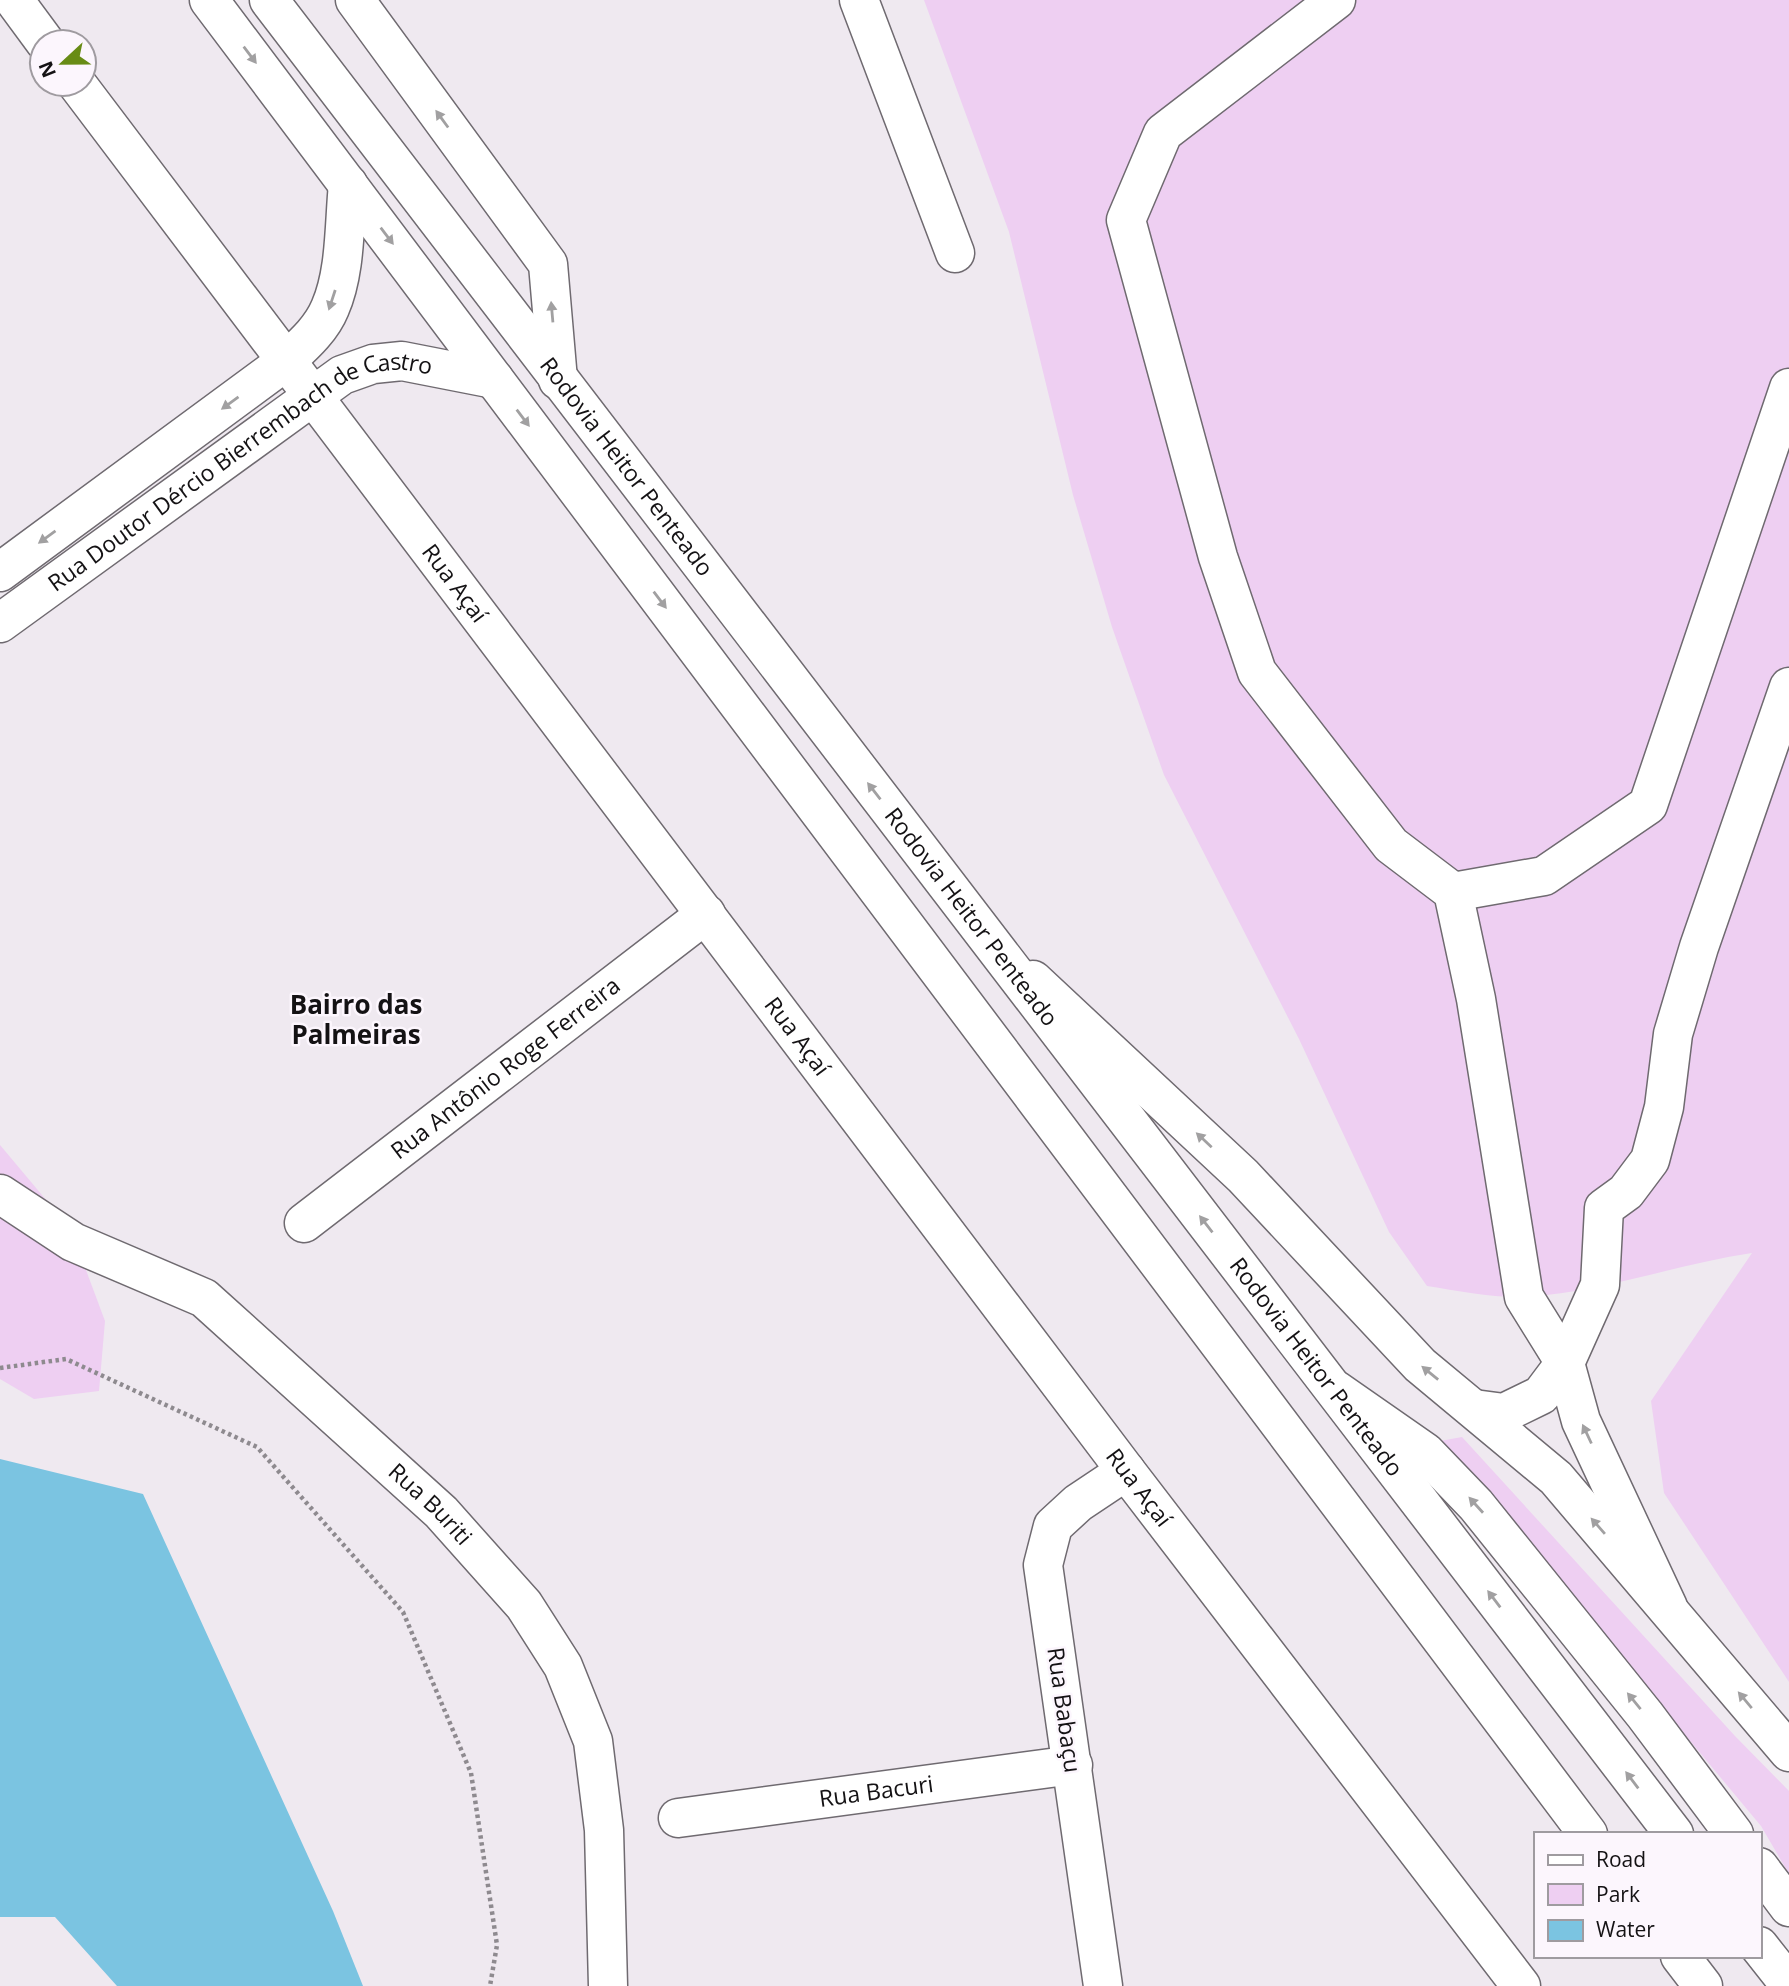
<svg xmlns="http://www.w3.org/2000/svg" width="1789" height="1986" viewBox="0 0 1789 1986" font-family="'Open Sans',sans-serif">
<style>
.green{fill:#eecff2}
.water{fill:#7bc4e1}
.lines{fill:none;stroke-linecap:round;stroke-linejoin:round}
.minor-casing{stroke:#6f6a70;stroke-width:41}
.major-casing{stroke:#6f6a70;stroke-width:41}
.path{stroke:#8e8a8f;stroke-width:4.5;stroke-dasharray:3.5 3.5;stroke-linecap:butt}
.minor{stroke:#fff;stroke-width:38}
.major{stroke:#fff;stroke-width:38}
.oneway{fill:#a1a0a1}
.labels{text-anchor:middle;stroke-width:5;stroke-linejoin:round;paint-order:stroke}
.street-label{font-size:23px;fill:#141214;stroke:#fcf6fd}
.quarter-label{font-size:26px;font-weight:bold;fill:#141214;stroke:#fcf6fd}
</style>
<rect width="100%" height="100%" fill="#efe9f0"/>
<g class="green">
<path d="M 924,0 L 1789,0 L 1789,1682 L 1664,1493 L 1651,1401 L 1752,1253 C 1676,1264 1601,1293 1524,1297 C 1492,1298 1459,1291 1427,1286 L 1389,1232 L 1299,1039 L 1164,775 L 1112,627 L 1073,495 L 1009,232 Z"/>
<path d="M 0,1145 L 52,1207 L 83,1262 L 105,1321 L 99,1391 L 34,1399 L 0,1379 Z"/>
<path d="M 1462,1437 L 1735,1736 L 1789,1791 L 1789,1874 L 1761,1826 L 1440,1441 Z"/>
</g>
<path class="water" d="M 0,1459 L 143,1494 L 333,1911 L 363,1986 L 117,1986 L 55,1917 L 0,1917 Z"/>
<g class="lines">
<g class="minor-casing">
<g id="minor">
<path d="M 14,0 L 45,42"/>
<path d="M 859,0 L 955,253"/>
<path d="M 1336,0 L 1163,133 L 1126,220 L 1218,557 L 1257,672 L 1391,845 L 1453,892 L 1476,999 L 1524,1297 L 1565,1363 L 1581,1421 L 1668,1607"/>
<path id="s1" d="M 77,84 L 1126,1471 L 1521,1986"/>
<path d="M 0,572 L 285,362 C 302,346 321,330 330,308 C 346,272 344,224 348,184"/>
<path id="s2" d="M 0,623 L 342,375 L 373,364 L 402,361 L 494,379"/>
<path d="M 1453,892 L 1544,876 L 1648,805 L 1789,388"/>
<path d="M 1033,980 L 1243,1176 L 1420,1365 L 1556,1478 L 1789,1752"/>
<path id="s3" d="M 0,1194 L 73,1242 L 204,1298 L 441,1512 L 524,1605 L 563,1666 L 593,1741 L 604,1830 L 608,1986"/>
<path id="s4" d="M 304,1223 L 706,914"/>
<path d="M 1336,1390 L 1425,1452 L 1476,1505 L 1645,1715 L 1734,1834"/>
<path d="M 1474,1409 L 1504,1413 L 1541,1395 L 1565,1363 L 1600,1285 L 1604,1208 L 1626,1192 L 1650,1160 L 1664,1107 L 1673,1034 L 1699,947 L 1789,687"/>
<path id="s5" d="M 678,1818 L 1073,1765"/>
<path d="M 1759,1867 L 1789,1907"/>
<path d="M 1103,1986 L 1043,1565 L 1053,1526 L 1078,1503 L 1126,1471"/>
</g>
</g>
<g class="major-casing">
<g id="major">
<path d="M 209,0 L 1588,1834"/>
<path id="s6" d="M 269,0 L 1674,1834"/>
<path d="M 355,0 L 548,264 L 558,380"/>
<path d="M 1759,1946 L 1789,1984"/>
<path d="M 1680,1956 L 1703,1986"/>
</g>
</g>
<path class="path" d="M 0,1368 L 66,1359 L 257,1447 L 403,1612 L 471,1773 L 497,1945 L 490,1986"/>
<use href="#minor" class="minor"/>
<use href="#major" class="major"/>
</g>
<defs><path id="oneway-solid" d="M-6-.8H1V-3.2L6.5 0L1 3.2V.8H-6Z" transform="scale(1.75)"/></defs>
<g class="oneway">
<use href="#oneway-solid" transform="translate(250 55) rotate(53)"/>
<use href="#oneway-solid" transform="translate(442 119) rotate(-126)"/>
<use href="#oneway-solid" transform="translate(387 236) rotate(53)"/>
<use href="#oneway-solid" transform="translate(332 300) rotate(108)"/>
<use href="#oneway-solid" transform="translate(552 312) rotate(-95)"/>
<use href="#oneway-solid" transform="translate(230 403) rotate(144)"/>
<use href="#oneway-solid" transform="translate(523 418) rotate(53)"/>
<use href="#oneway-solid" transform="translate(47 537) rotate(144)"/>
<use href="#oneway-solid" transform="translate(660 600) rotate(53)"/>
<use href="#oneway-solid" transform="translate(874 791) rotate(-128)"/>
<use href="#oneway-solid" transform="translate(1204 1140) rotate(-137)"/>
<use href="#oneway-solid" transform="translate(1206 1224) rotate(-128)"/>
<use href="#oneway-solid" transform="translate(1430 1373) rotate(-141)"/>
<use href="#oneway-solid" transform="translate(1587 1434) rotate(-115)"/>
<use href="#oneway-solid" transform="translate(1476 1505) rotate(-132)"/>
<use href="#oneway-solid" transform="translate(1598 1526) rotate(-131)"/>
<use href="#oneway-solid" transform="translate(1494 1599) rotate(-127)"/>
<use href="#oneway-solid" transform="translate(1745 1700) rotate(-130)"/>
<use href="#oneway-solid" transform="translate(1634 1701) rotate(-129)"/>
<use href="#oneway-solid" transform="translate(1632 1780) rotate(-127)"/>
</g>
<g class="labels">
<g class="street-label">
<text dy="8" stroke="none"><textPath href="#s6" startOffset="588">Rodovia Heitor Penteado</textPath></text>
<text dy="8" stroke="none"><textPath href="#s2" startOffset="289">Rua Doutor Dércio Bierrembach de Castro</textPath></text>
<text dy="8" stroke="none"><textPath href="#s1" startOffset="626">Rua Açaí</textPath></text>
<text dy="8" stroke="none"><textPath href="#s6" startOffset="1155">Rodovia Heitor Penteado</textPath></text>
<text dy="8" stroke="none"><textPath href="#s1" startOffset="1194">Rua Açaí</textPath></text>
<text dy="8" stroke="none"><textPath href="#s4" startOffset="254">Rua Antônio Roge Ferreira</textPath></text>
<text dy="8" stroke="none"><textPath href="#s6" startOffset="1722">Rodovia Heitor Penteado</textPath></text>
<text dy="8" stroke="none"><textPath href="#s1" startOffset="1760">Rua Açaí</textPath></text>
<text dy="8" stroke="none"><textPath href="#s3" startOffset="536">Rua Buriti</textPath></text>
<text transform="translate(1064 1710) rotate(82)" y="8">Rua Babaçu</text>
<text dy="8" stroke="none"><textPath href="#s5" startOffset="200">Rua Bacuri</textPath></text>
</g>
<g class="quarter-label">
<text x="356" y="1014">Bairro das<tspan x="356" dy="30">Palmeiras</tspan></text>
</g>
</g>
<rect x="1534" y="1832" width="228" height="126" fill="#fcf6fd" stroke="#9f9ba0" stroke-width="2"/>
<rect x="1548" y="1855" width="35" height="10" fill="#ffffff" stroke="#9f9ba0" stroke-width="2"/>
<text x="1596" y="1867" font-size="21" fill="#141214">Road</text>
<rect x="1548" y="1884" width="35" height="21" fill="#eecff2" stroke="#9f9ba0" stroke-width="2"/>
<text x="1596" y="1902" font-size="21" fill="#141214">Park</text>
<rect x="1548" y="1920" width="35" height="21" fill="#7bc4e1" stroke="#9f9ba0" stroke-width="2"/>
<text x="1596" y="1937" font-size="21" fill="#141214">Water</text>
<g transform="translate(63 63) rotate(248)"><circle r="33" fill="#fcf6fd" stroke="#9f9ba0" stroke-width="2"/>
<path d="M0-5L12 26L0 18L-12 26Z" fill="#688c15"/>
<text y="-10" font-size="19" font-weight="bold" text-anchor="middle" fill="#141214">N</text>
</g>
</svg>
